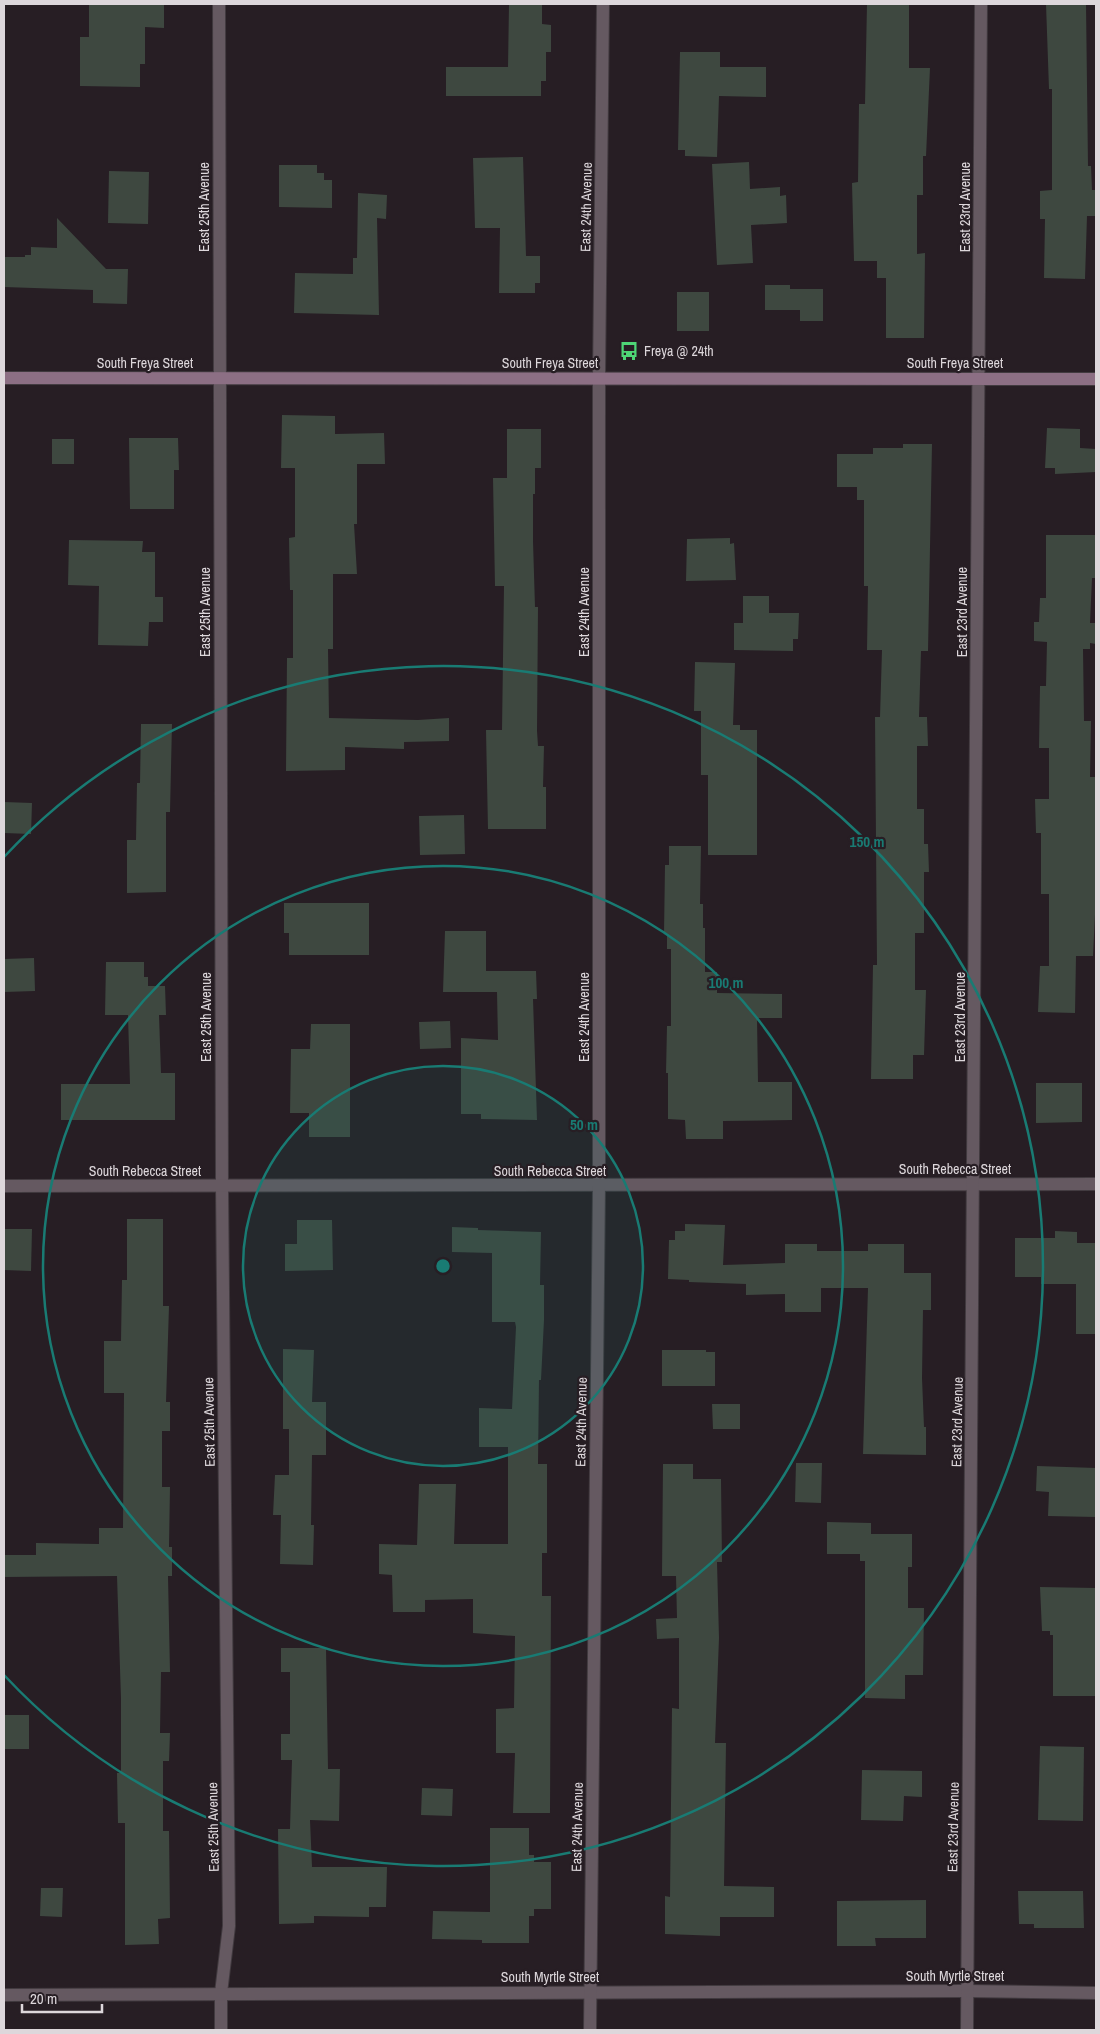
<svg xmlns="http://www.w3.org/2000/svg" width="1100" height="2034" viewBox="0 0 1100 2034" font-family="'Archivo Narrow',sans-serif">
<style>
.building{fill:#3e4840}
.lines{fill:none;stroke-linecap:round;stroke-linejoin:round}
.minor-casing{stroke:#413a3f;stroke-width:14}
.secondary-casing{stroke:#413a3f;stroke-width:14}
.minor{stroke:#655961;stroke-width:12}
.secondary{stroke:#8c6f84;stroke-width:12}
.ring{fill:none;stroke:#197b73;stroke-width:2.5}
.labels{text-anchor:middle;stroke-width:4.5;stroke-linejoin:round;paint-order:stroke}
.street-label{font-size:14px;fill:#ddd7db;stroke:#271e24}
.poi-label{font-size:14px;fill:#ddd7db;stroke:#271e24;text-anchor:start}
.centre{fill:#197b73;stroke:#271e24;stroke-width:2.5}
.ring-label{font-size:15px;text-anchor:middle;font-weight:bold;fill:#197b73;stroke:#271e24;stroke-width:4.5;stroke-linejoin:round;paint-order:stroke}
</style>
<rect width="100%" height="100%" fill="#271e24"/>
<g class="building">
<path d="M 89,4 L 164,4 L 164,28 L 145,27 L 145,64 L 140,64 L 140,87 L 80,86 L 80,37 L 89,37 Z"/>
<path d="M 509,4 L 542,4 L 542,24 L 551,25 L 551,52 L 546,52 L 546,81 L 541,81 L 541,96 L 446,96 L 446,67 L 508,67 Z"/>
<path d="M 867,4 L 909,4 L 909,68 L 930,68 L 926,156 L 923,156 L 923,195 L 917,195 L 917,254 L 925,253 L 924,338 L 886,338 L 886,278 L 877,278 L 877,261 L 854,261 L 852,183 L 858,182 L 859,104 L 865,104 Z"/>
<path d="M 1046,4 L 1086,4 L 1088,166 L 1091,166 L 1092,190 L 1096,190 L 1096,216 L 1087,216 L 1085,279 L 1044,278 L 1045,219 L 1040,219 L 1040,191 L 1052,190 L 1052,89 L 1049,89 Z"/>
<path d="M 680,52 L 720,52 L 720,67 L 766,67 L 766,97 L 719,96 L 717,157 L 685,156 L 685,150 L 678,150 Z"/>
<path d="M 523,157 L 526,256 L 540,256 L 540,283 L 535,283 L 535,293 L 499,293 L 500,228 L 475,228 L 473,158 Z"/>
<path d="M 749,162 L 750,189 L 780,187 L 780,196 L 786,195 L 787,223 L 751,225 L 753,263 L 717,265 L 712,164 Z"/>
<path d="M 279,165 L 317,165 L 317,173 L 324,173 L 324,180 L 332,180 L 332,208 L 279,207 Z"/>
<path d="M 109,171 L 149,172 L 148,224 L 108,223 Z"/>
<path d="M 358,193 L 387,195 L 386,219 L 377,218 L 379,315 L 294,313 L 295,273 L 353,274 L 353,258 L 357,258 Z"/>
<path d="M 57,218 L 106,269 L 128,269 L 127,304 L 93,303 L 93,290 L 4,287 L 4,257 L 25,257 L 25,255 L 31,255 L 31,247 L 57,248 Z"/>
<path d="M 765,285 L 790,285 L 790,289 L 823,289 L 823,321 L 800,321 L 800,310 L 765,310 Z"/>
<rect x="677" y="292" width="32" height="39"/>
<path d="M 282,415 L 335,416 L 335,434 L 384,433 L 385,464 L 357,464 L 357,524 L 354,524 L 357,574 L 333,574 L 333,649 L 328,649 L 329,718 L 418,720 L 449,718 L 449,741 L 404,742 L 404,749 L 345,747 L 345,770 L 286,771 L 287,658 L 293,658 L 293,590 L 290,590 L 289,538 L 295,537 L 295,468 L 281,468 Z"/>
<path d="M 1047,428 L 1080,429 L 1080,448 L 1096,449 L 1096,472 L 1055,474 L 1055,468 L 1045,468 Z"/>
<path d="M 507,429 L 541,429 L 541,468 L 535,468 L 535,494 L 533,494 L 533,541 L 535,607 L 538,607 L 537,731 L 538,746 L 544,746 L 543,787 L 546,787 L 546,829 L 488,829 L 486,730 L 502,730 L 504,586 L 495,586 L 493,478 L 507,478 Z"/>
<path d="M 129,438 L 178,438 L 179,470 L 174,470 L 174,509 L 130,509 Z"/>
<rect x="52" y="439" width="22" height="25"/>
<path d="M 903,444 L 932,444 L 928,651 L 921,651 L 919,717 L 927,717 L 928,746 L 917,746 L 917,809 L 924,809 L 924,844 L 928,844 L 929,872 L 924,872 L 924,933 L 915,933 L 915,990 L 926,990 L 924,1055 L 913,1055 L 913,1079 L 871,1079 L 873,965 L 877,965 L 875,717 L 880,717 L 882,650 L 867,650 L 868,586 L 864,586 L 864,500 L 857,500 L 857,487 L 837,487 L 837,454 L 873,454 L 873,448 L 903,448 Z"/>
<path d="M 1046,535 L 1096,535 L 1096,578 L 1092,578 L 1090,623 L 1096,623 L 1096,644 L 1090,643 L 1090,649 L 1083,649 L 1084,721 L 1091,721 L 1090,777 L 1096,777 L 1096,894 L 1093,956 L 1076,956 L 1075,1013 L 1038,1012 L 1040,966 L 1049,966 L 1049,894 L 1041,894 L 1041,833 L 1036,833 L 1035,799 L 1049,799 L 1049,748 L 1039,748 L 1040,686 L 1046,686 L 1047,642 L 1034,641 L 1034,622 L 1039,622 L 1040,598 L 1046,598 Z"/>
<path d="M 730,538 L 730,544 L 734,543 L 736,580 L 686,581 L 687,539 Z"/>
<path d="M 69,540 L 143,541 L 142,552 L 155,552 L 155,597 L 163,597 L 163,622 L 149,622 L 148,646 L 98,645 L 99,586 L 68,585 Z"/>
<path d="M 743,596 L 769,596 L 769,613 L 799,613 L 798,639 L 793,639 L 793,651 L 734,650 L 734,623 L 743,623 Z"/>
<path d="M 695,662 L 735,663 L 733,725 L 740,725 L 740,730 L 757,730 L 757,855 L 708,855 L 708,775 L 701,775 L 701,711 L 694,711 Z"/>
<path d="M 141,724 L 172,724 L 170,812 L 166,812 L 166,892 L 127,893 L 127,840 L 136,840 L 137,783 L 140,783 Z"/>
<path d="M 4,802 L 32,803 L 31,834 L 4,833 Z"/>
<path d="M 464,815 L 465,854 L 420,855 L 419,816 Z"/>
<path d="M 669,846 L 701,846 L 700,904 L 703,904 L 703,928 L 705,928 L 705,972 L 717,972 L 717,993 L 782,994 L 782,1018 L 757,1018 L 758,1082 L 792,1082 L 792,1120 L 723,1121 L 723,1139 L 686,1139 L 685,1120 L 668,1119 L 668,1073 L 666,1073 L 667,1026 L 671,1026 L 671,949 L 667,949 L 667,935 L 664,934 L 665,865 L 669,865 Z"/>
<path d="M 284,903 L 369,903 L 369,955 L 289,955 L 289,933 L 284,933 Z"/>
<path d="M 445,931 L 486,931 L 486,971 L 536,971 L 537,999 L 533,999 L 537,1120 L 481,1119 L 481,1114 L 461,1114 L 461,1038 L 498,1040 L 497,992 L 443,992 Z"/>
<path d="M 34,958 L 35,991 L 4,992 L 4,959 Z"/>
<path d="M 106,962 L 144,962 L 144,977 L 148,977 L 148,986 L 165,986 L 166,1015 L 159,1015 L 161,1073 L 175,1073 L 175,1120 L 61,1120 L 61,1084 L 130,1084 L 128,1015 L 105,1015 Z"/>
<path d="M 450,1021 L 451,1048 L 420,1049 L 419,1022 Z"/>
<path d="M 311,1024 L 350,1024 L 350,1137 L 309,1137 L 309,1113 L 290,1113 L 291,1049 L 310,1049 Z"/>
<path d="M 1036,1083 L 1082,1083 L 1082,1122 L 1036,1123 Z"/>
<path d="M 127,1219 L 163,1219 L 163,1306 L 169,1306 L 166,1402 L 170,1402 L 170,1431 L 162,1431 L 162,1487 L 170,1487 L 169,1547 L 172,1547 L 172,1576 L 168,1576 L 170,1672 L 161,1672 L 160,1733 L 170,1733 L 169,1761 L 163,1761 L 163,1831 L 169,1831 L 170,1918 L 158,1919 L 159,1944 L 125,1945 L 125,1823 L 118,1823 L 117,1773 L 121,1773 L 121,1699 L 117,1576 L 4,1577 L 4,1555 L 36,1555 L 36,1543 L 99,1544 L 99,1528 L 123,1528 L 124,1393 L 104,1393 L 104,1341 L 121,1341 L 122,1280 L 127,1280 Z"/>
<path d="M 297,1220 L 332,1220 L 333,1270 L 285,1271 L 285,1244 L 297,1244 Z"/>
<path d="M 685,1224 L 725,1225 L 723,1265 L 785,1263 L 785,1244 L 817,1244 L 817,1251 L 868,1251 L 868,1244 L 904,1244 L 904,1273 L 931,1273 L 931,1310 L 923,1310 L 922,1378 L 924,1427 L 926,1427 L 926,1455 L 863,1454 L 868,1288 L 821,1288 L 821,1312 L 785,1312 L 785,1294 L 746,1295 L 746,1284 L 689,1282 L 689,1280 L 668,1279 L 669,1240 L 675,1240 L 675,1231 L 685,1231 Z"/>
<path d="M 452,1227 L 478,1228 L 478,1230 L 541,1232 L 540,1285 L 544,1285 L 544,1320 L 541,1380 L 539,1380 L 538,1464 L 547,1464 L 547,1553 L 542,1553 L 542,1596 L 551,1596 L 550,1813 L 513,1813 L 515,1753 L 496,1753 L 496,1709 L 514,1708 L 515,1636 L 473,1633 L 473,1599 L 425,1600 L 425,1612 L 393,1612 L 392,1575 L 379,1574 L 379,1544 L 417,1545 L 419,1484 L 456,1484 L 454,1544 L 508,1544 L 508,1447 L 479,1447 L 479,1408 L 512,1409 L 516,1327 L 515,1322 L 492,1322 L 492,1253 L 452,1252 Z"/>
<path d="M 4,1229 L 32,1229 L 31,1271 L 4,1270 Z"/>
<path d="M 1055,1231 L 1077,1232 L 1077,1243 L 1095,1243 L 1096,1246 L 1096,1334 L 1076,1334 L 1076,1284 L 1041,1284 L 1041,1277 L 1015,1277 L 1015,1238 L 1055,1238 Z"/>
<path d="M 283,1349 L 314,1350 L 312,1402 L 326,1402 L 326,1455 L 312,1455 L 311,1525 L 314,1525 L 313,1565 L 280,1564 L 281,1515 L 273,1515 L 275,1475 L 289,1475 L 289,1429 L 283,1429 Z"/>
<path d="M 662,1350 L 706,1350 L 706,1352 L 715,1352 L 715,1386 L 662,1386 Z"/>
<path d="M 712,1404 L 740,1404 L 740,1429 L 713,1429 Z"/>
<path d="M 796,1463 L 822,1463 L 821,1503 L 795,1502 Z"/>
<path d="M 663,1464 L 693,1464 L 693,1479 L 721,1479 L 722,1562 L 717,1562 L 719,1638 L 715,1743 L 726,1743 L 724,1886 L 774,1887 L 774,1917 L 720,1917 L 720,1936 L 665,1934 L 665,1896 L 670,1897 L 672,1708 L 679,1709 L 679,1638 L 657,1639 L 656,1619 L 677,1618 L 676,1576 L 662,1576 Z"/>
<path d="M 1037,1466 L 1096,1468 L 1096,1517 L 1048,1516 L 1049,1492 L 1036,1491 Z"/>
<path d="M 827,1522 L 871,1523 L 871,1534 L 912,1534 L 912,1567 L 908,1567 L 908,1608 L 924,1608 L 923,1675 L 905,1675 L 905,1699 L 865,1698 L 865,1561 L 860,1561 L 860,1554 L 827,1554 Z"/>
<path d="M 1040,1587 L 1096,1588 L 1096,1696 L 1053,1696 L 1053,1635 L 1050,1635 L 1050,1631 L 1042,1631 Z"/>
<path d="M 281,1648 L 326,1648 L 328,1769 L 340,1769 L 339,1821 L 310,1820 L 312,1867 L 387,1867 L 386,1907 L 369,1907 L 369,1917 L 314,1916 L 314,1923 L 279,1924 L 278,1829 L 290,1829 L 292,1760 L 281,1760 L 281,1734 L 290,1734 L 290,1672 L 281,1672 Z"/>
<rect x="4" y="1715" width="25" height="34"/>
<path d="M 1040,1746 L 1084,1747 L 1083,1821 L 1038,1820 Z"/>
<path d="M 862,1770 L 922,1771 L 922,1797 L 904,1796 L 903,1821 L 861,1820 Z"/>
<path d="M 422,1788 L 453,1789 L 452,1816 L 421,1815 Z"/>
<path d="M 490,1828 L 529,1828 L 529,1855 L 534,1855 L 534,1862 L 551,1862 L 551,1909 L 534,1909 L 534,1916 L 529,1916 L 529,1943 L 482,1943 L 482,1940 L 432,1939 L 433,1911 L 490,1912 Z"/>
<path d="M 41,1888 L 63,1888 L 62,1917 L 40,1916 Z"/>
<path d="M 1018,1891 L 1083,1891 L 1084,1928 L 1034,1928 L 1034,1924 L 1019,1924 Z"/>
<path d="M 926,1900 L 926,1938 L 875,1938 L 876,1946 L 837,1946 L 837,1901 Z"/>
</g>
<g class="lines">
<g class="minor-casing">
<g id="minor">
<path d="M 219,4 L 222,1185 L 229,1926 L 221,1993 L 221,2030"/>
<path d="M 4,1186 L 1096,1184"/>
<path d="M 4,1995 L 967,1991 L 1096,1993"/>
<path d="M 590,2030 L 599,1186 L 599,378 L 603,4"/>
<path d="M 967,2030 L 981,4"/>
</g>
</g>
<g class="secondary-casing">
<path id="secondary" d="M 4,378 L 1096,379"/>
</g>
<use href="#minor" class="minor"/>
<use href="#secondary" class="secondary"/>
</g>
<circle cx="443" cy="1266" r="200" fill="#197b73" fill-opacity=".12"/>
<g class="ring">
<circle cx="443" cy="1266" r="200"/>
<circle cx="443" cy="1266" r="400"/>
<path d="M4 857A600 600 0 1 1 4 1675"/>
</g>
<defs>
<g id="bus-bare" transform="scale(1.5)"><path d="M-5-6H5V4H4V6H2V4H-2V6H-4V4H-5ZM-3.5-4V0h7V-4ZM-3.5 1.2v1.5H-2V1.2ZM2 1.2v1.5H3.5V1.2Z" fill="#4ed676" stroke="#271e24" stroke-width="2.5" paint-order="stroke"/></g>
</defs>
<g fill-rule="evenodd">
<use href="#bus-bare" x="629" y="351"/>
</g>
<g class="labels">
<g class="street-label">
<text transform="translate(204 207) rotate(-90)" y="5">East 25th Avenue</text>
<text transform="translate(586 207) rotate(-89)" y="5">East 24th Avenue</text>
<text transform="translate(965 207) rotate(-90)" y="5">East 23rd Avenue</text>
<text x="145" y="368">South Freya Street</text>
<text x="550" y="368">South Freya Street</text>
<text x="955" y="368">South Freya Street</text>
<text transform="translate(205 612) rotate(-90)" y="5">East 25th Avenue</text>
<text transform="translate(584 612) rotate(-90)" y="5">East 24th Avenue</text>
<text transform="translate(962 612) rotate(-90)" y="5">East 23rd Avenue</text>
<text transform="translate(206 1017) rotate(-90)" y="5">East 25th Avenue</text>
<text transform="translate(584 1017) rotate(-90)" y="5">East 24th Avenue</text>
<text transform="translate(960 1017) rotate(-90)" y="5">East 23rd Avenue</text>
<text x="955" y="1174">South Rebecca Street</text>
<text x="145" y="1176">South Rebecca Street</text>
<text x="550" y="1176">South Rebecca Street</text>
<text transform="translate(209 1422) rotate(-91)" y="5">East 25th Avenue</text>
<text transform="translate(581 1422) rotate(-89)" y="5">East 24th Avenue</text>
<text transform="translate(957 1422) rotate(-89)" y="5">East 23rd Avenue</text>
<text transform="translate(213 1827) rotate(-91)" y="5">East 25th Avenue</text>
<text transform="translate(577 1827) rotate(-89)" y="5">East 24th Avenue</text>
<text transform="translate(953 1827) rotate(-89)" y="5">East 23rd Avenue</text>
<text x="955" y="1981">South Myrtle Street</text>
<text x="550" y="1982">South Myrtle Street</text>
</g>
<g class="poi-label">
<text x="644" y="356">Freya @ 24th</text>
</g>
</g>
<circle cx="443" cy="1266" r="8" class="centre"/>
<g class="ring-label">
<text x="867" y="847">150 m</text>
<text x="726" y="988">100 m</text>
<text x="584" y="1130">50 m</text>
</g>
<rect width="1100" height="2034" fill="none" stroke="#ddd7db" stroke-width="10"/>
<path d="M22 2004v8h80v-8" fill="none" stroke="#ddd7db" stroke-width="2.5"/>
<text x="30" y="2004" font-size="15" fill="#ddd7db" stroke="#271e24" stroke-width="4" paint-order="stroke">20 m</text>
</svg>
